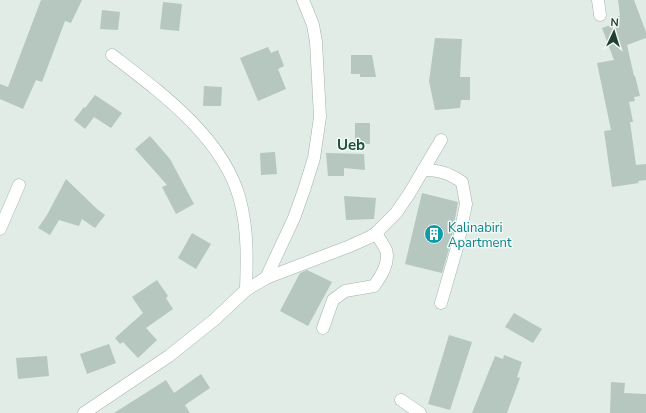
<svg xmlns="http://www.w3.org/2000/svg" width="646" height="413" viewBox="0 0 646 413" font-family="'Nunito Sans',sans-serif">
<style>
.building{fill:#b5c7be}
.lines{fill:none;stroke-linecap:round;stroke-linejoin:round}
.minor-casing{stroke:#a3b4ac;stroke-width:13}
.minor{stroke:#fff;stroke-width:12}
.labels{text-anchor:middle;stroke-width:3;stroke-linejoin:round;paint-order:stroke}
.culture-label{font-size:13px;fill:#0d838f;stroke:#f1f8f4;text-anchor:start}
.quarter-label{font-size:15px;font-weight:bold;fill:#1a513c;stroke:#f1f8f4}
</style>
<rect width="100%" height="100%" fill="#e0ece5"/>
<g class="building">
<path d="M 41,0 L 82,0 L 71,23 L 65,21 L 42,82 L 36,80 L 23,109 L 0,99 L 0,84 L 8,87 Z"/>
<path d="M 618,0 L 634,0 L 646,32 L 646,38 L 627,45 L 634,76 L 635,76 L 640,96 L 634,97 L 635,101 L 629,102 L 633,122 L 630,122 L 636,165 L 646,164 L 646,180 L 638,181 L 639,183 L 612,187 L 604,131 L 611,130 L 597,63 L 614,60 L 602,28 L 616,23 L 614,18 L 620,16 Z"/>
<path d="M 163,2 L 182,4 L 179,31 L 160,29 Z"/>
<path d="M 102,10 L 120,12 L 118,30 L 100,29 Z"/>
<path d="M 435,38 L 462,39 L 460,77 L 470,77 L 470,100 L 461,100 L 460,108 L 435,110 L 429,81 Z"/>
<path d="M 268,47 L 271,53 L 278,50 L 284,66 L 278,69 L 286,89 L 258,101 L 240,58 Z"/>
<path d="M 351,55 L 372,55 L 376,77 L 360,77 L 360,74 L 351,74 Z"/>
<path d="M 204,86 L 222,87 L 221,106 L 203,106 Z"/>
<path d="M 95,95 L 122,113 L 111,128 L 94,117 L 85,129 L 74,120 L 84,107 L 85,108 Z"/>
<rect x="355" y="123" width="15" height="21"/>
<path d="M 150,136 L 170,159 L 194,204 L 176,214 L 162,187 L 167,185 L 135,149 Z"/>
<path d="M 275,152 L 277,174 L 261,175 L 260,153 Z"/>
<path d="M 326,153 L 364,154 L 365,170 L 344,168 L 344,176 L 328,176 Z"/>
<path d="M 66,179 L 97,209 L 105,215 L 95,228 L 82,219 L 79,226 L 59,220 L 50,235 L 38,228 L 47,215 Z"/>
<path d="M 422,193 L 458,202 L 451,242 L 442,273 L 405,264 Z"/>
<path d="M 344,196 L 376,198 L 374,219 L 346,220 Z"/>
<path d="M 192,233 L 211,244 L 196,269 L 178,258 Z"/>
<path d="M 307,270 L 332,282 L 308,326 L 280,311 L 300,273 Z"/>
<path d="M 157,280 L 168,296 L 166,298 L 173,309 L 146,328 L 157,340 L 138,358 L 123,342 L 120,344 L 115,338 L 143,313 L 132,297 Z"/>
<path d="M 514,313 L 542,329 L 533,343 L 505,327 Z"/>
<path d="M 449,335 L 472,342 L 450,410 L 428,404 Z"/>
<path d="M 109,344 L 116,363 L 87,374 L 80,354 Z"/>
<path d="M 504,355 L 522,362 L 517,377 L 520,378 L 507,413 L 472,413 L 495,356 L 503,359 Z"/>
<path d="M 47,356 L 49,376 L 18,379 L 16,358 Z"/>
<path d="M 201,374 L 210,388 L 185,405 L 190,413 L 114,413 L 166,380 L 174,393 Z"/>
<path d="M 611,382 L 625,383 L 624,393 L 646,394 L 646,413 L 610,413 Z"/>
</g>
<g class="lines">
<g class="minor-casing">
<g id="minor">
<path d="M 598,0 L 600,15"/>
<path d="M 112,55 C 160,92 224,138 240,200 C 248,230 247,260 246,290"/>
<path d="M 423,170 C 440,170 448,173 462,182 L 466,204 L 458,244 L 441,303"/>
<path d="M 0,229 L 19,185"/>
<path d="M 266,278 L 294,218 L 304,190 L 314,158 L 320,117 L 316,42 L 313,25 L 303,0"/>
<path d="M 323,328 L 333,300 L 345,291 L 374,286 C 381,276 390,263 386,250 C 383,244 379,238 376,233"/>
<path d="M 401,400 L 420,413"/>
<path d="M 84,413 L 169,356 L 214,320 L 246,290 L 266,278 L 350,246 L 370,237 L 376,233 L 396,213 L 409,194 L 441,140"/>
</g>
</g>
<use href="#minor" class="minor"/>
</g>
<defs>
<g id="building-disc" transform="scale(1)"><circle r="9.5" fill="#0f9aa8" stroke="#f1f8f4"/><path d="M-4-6H4V6H1V3H-1V6H-4ZM-2.5-4.3h1.7v1.8h-1.7ZM.8-4.3h1.7v1.8H.8ZM-2.5-1h1.7V.8h-1.7ZM.8-1h1.7V.8H.8Z" fill="#fff"/></g>
</defs>
<g fill-rule="evenodd">
<use href="#building-disc" x="434" y="234"/>
</g>
<g class="labels">
<g class="culture-label">
<text x="448" y="232">Kalinabiri<tspan x="448" dy="15">Apartment</tspan></text>
</g>
<g class="quarter-label">
<text x="351" y="150">Ueb</text>
</g>
</g>
<g transform="translate(614 32) rotate(4)" stroke="#f1f8f4" stroke-width="3" paint-order="stroke">
<path d="M0-3L7 15L0 10L-7 15Z" fill="#203e32"/>
<text y="-6" font-size="11" font-weight="bold" text-anchor="middle" fill="#203e32">N</text>
</g>
</svg>
